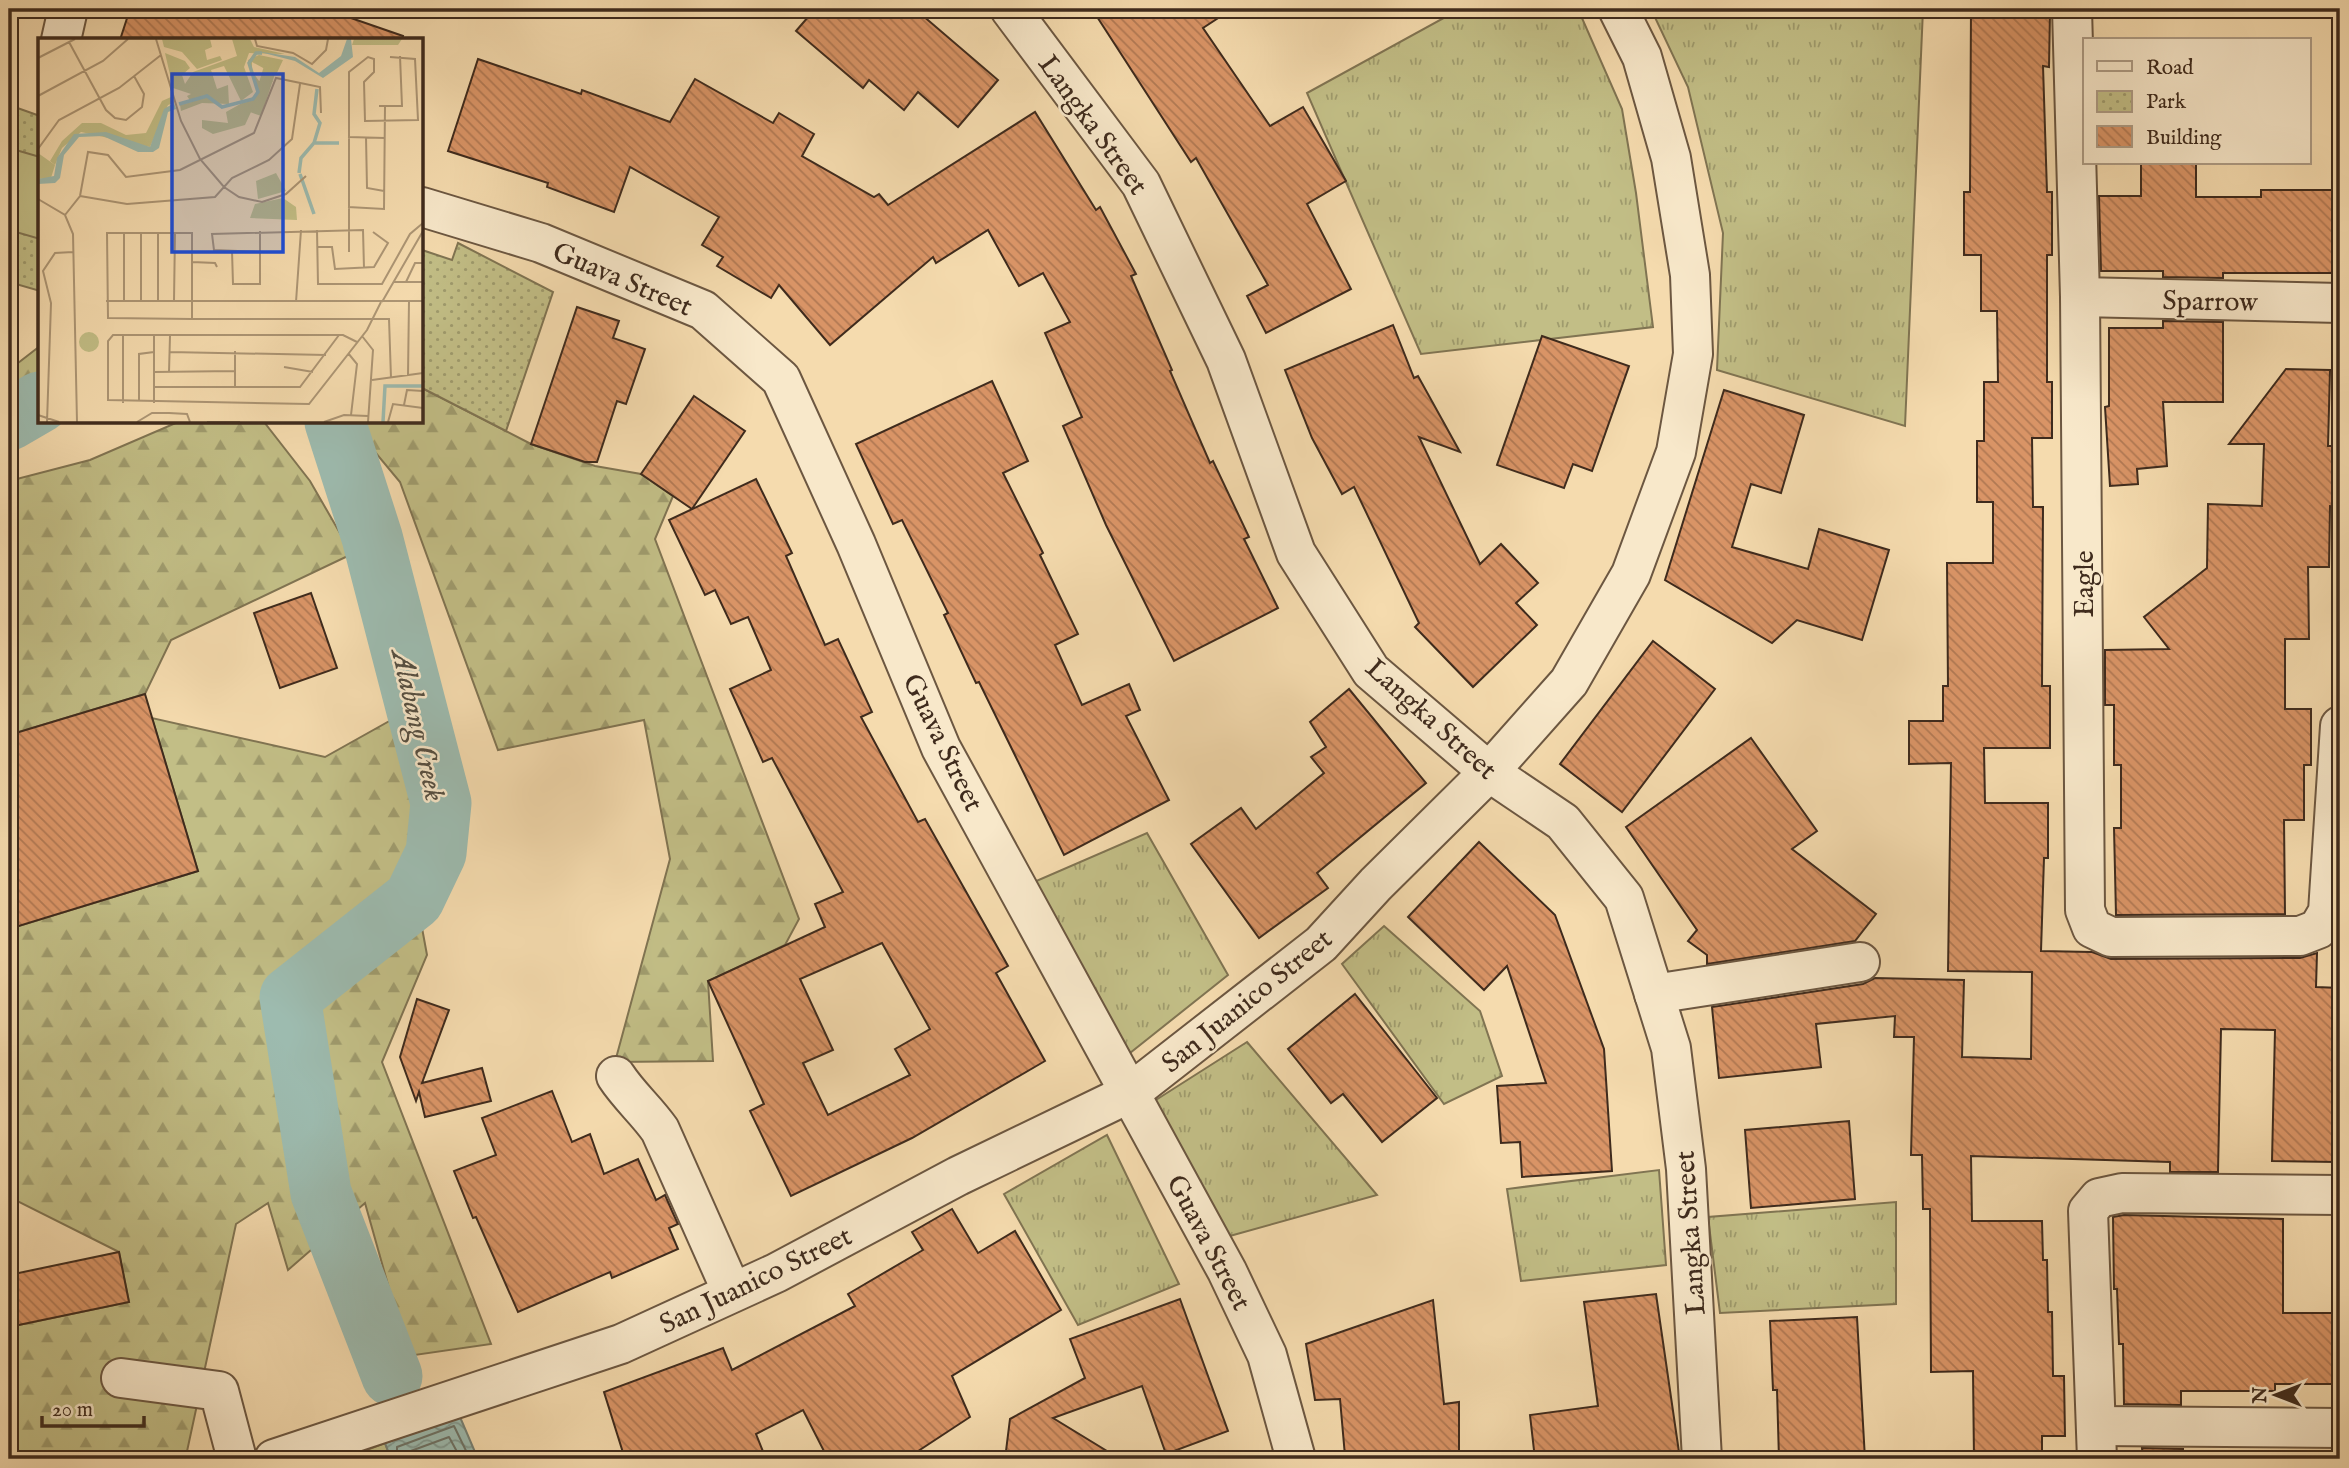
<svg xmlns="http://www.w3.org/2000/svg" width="2349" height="1468" viewBox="0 0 2349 1468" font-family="'IM FELL English',serif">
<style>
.grass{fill:url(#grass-tufts);stroke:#807452;stroke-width:2}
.forest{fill:url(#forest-firs);stroke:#807452;stroke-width:2}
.park{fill:url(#park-dots);stroke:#807452;stroke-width:2}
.pitch{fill:#c2be86;stroke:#807452;stroke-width:2}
.water{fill:url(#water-waves);stroke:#778175;stroke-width:2}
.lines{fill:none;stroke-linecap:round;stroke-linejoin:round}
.shore{stroke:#6e7366;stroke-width:2}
.river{stroke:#9dbbaf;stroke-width:61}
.building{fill:url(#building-back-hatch);stroke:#3f2b1d;stroke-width:2;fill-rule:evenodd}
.minor-casing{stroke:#6c5741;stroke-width:42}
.minor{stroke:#f8e8ca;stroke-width:38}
.labels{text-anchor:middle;stroke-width:5;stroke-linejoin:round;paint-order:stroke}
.street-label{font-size:28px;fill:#3f2b1d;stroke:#f8e8ca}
.water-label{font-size:30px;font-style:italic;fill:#564f42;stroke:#f8e8ca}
.inset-river{fill:none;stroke:#9dbbaf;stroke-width:3.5}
.inset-road{fill:none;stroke:#ac9574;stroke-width:2}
.view{fill:#1d4ed8;fill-opacity:0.15;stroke:#1d4ed8;stroke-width:3.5}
.inset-edge{fill:none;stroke:#3f2b1d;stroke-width:3.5}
</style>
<defs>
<pattern id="grass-tufts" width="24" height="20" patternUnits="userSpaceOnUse" patternTransform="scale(1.75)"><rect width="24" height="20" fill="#c2be86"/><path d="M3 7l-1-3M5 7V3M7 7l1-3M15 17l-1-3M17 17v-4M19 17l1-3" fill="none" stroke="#9f9b6d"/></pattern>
<pattern id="forest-firs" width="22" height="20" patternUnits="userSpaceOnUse" patternTransform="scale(1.75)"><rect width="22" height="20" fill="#c2be86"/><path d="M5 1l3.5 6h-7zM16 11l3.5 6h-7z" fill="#9f9b6d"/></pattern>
<pattern id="park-dots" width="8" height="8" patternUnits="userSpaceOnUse" patternTransform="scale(1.75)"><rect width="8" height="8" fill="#c2be86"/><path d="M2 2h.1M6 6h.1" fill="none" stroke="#9f9b6d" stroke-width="1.8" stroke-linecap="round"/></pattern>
<pattern id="water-waves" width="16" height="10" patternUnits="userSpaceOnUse" patternTransform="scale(1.75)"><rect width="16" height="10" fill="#9dbbaf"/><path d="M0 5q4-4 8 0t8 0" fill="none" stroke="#81988e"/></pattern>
<pattern id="building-back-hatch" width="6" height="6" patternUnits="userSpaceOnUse" patternTransform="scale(1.75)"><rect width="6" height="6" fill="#d99466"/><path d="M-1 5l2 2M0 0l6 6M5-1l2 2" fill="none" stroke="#b17953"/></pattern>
</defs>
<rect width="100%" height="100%" fill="#f5dbae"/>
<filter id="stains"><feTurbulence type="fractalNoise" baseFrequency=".00286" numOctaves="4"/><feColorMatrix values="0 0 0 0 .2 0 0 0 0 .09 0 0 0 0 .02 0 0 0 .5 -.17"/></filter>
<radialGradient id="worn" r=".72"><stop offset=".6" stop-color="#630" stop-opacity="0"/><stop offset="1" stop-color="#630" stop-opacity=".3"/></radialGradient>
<g class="grass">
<path d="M 1460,9 L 1578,9 L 1622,109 L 1636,193 L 1653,327 L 1421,354 L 1307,93 Z"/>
<path d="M 1651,9 L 1923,9 L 1905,426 L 1717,370 L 1723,233 L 1688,87 Z"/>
<path d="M 1147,833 L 1228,975 L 1130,1053 L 1034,882 Z"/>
<path d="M 1384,926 L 1480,1011 L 1502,1076 L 1444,1104 L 1342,964 Z"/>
<path d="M 1247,1042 L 1377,1195 L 1219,1239 L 1148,1105 Z"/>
<path d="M 1107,1135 L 1179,1284 L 1078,1325 L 1004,1194 Z"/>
<path d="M 1659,1170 L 1666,1265 L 1521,1281 L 1507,1189 Z"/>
<path d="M 1896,1202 L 1896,1304 L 1720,1313 L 1708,1217 Z"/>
</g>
<g class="forest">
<path d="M 40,346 L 40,404 L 9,418 L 9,370 Z"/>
<path d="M 422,388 L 531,444 L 595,466 L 641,474 L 673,496 L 655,539 L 799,919 L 785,945 L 708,981 L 713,1061 L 615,1062 L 670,859 L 644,720 L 498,750 L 400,482 L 350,422 L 422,422 Z"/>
<path d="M 178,422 L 264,422 L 310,481 L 352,554 L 171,640 L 145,694 L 9,735 L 9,481 L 90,460 Z"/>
<path d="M 402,714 L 417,778 L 408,852 L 427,955 L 382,1062 L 491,1344 L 408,1356 L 365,1203 L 288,1270 L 268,1203 L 236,1224 L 186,1456 L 173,1459 L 9,1459 L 9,1327 L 129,1302 L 119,1252 L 9,1197 L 9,929 L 198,871 L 152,718 L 325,757 Z"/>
<path d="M 385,1443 L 391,1459 L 343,1459 Z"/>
</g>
<g class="park">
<path d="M 9,105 L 40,116 L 40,291 L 9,282 Z"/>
<path d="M 458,243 L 553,292 L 506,431 L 422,388 L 422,250 L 452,260 Z"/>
</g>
<path class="pitch" d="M 9,148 L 40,157 L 40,239 L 9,230 Z"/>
<path class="water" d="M 460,1417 L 478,1459 L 391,1459 L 385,1443 Z"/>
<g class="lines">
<g class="shore">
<path d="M 397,1459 L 397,1447 L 454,1426 L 470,1459"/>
<path d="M 406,1459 L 408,1452 L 449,1437 L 461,1459"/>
</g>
<g class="river">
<path d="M 9,420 L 40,402"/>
<path d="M 335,422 L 372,537 L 441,803 L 436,853 L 414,899 L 290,997 L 321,1193 L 392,1376"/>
</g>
</g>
<g class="building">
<path d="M 130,9 L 325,9 L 403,36 L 402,40 L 120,40 Z"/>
<path d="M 815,9 L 915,9 L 998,80 L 958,127 L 918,92 L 904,110 L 869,80 L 863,88 L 796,31 Z"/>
<path d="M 1092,9 L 1232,9 L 1203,28 L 1270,126 L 1303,107 L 1346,181 L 1307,204 L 1351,289 L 1266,333 L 1247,296 L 1268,285 L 1196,158 L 1191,162 Z"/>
<path d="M 1971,9 L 2046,9 L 2045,12 L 2050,12 L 2049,67 L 2043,66 L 2047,192 L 2052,192 L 2052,255 L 2047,255 L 2047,382 L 2052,382 L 2052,438 L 2032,438 L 2033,507 L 2043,507 L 2042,686 L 2050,686 L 2050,748 L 1984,748 L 1985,803 L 2048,803 L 2048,858 L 2044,858 L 2041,951 L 2092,952 L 2111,959 L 2300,958 L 2317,953 L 2316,987 L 2340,988 L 2336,1162 L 2272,1161 L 2275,1030 L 2221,1029 L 2218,1172 L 2170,1172 L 2170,1162 L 1971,1156 L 1972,1221 L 2042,1221 L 2043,1260 L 2047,1260 L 2048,1312 L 2052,1312 L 2053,1376 L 2064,1376 L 2065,1436 L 2042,1436 L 2042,1459 L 1974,1459 L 1973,1371 L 1931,1372 L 1930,1209 L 1923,1209 L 1922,1155 L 1911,1155 L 1914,1037 L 1894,1037 L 1895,1016 L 1816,1024 L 1821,1067 L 1719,1078 L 1712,1007 L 1863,984 L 1875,978 L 1964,980 L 1962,1057 L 2031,1059 L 2032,972 L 1948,971 L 1951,763 L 1909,764 L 1909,721 L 1943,721 L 1943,686 L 1948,686 L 1947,563 L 1993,563 L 1993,502 L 1977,502 L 1977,441 L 1984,441 L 1984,382 L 1998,382 L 1997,311 L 1981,311 L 1981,255 L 1964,255 L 1964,192 L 1970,192 Z"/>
<path d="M 478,59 L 581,94 L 582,90 L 670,122 L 695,79 L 773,123 L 779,113 L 814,134 L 802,156 L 874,197 L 879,194 L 888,205 L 1035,112 L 1096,210 L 1100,207 L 1136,274 L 1131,276 L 1172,370 L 1170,371 L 1210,463 L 1213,461 L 1249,537 L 1244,539 L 1278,608 L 1174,661 L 1106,525 L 1063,426 L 1082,417 L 1045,333 L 1070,322 L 1043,273 L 1019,286 L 988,230 L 936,263 L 933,257 L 830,345 L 779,285 L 771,298 L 717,266 L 723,257 L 702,245 L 719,217 L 630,167 L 614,212 L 547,187 L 548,183 L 448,151 Z"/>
<path d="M 2141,163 L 2196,163 L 2196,197 L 2261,197 L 2261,190 L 2340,190 L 2340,273 L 2223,273 L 2223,278 L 2163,277 L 2163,271 L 2101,271 L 2099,196 L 2141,196 Z"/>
<path d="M 577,307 L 619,321 L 613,338 L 645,349 L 626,404 L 617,401 L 597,462 L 585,462 L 531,444 Z"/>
<path d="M 2163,321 L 2223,322 L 2223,402 L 2163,402 L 2167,466 L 2137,469 L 2138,484 L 2110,486 L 2105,407 L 2109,406 L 2109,328 L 2163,328 Z"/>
<path d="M 1393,325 L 1414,378 L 1418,376 L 1460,452 L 1419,437 L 1480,564 L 1501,544 L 1538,583 L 1516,603 L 1537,625 L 1473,687 L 1415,627 L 1419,623 L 1354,487 L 1342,494 L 1312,438 L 1285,370 Z"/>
<path d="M 1542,336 L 1629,366 L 1592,471 L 1573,464 L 1564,488 L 1497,465 Z"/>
<path d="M 2286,369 L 2330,370 L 2328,446 L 2340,446 L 2339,507 L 2330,506 L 2329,567 L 2308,567 L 2309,639 L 2285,639 L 2285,709 L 2311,709 L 2311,765 L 2304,765 L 2304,820 L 2284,820 L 2285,914 L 2116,915 L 2114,828 L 2121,828 L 2121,765 L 2114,765 L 2114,705 L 2105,705 L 2105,650 L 2169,649 L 2144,617 L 2207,568 L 2208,504 L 2262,506 L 2264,444 L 2229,444 Z"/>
<path d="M 992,381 L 1028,461 L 1003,473 L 1043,553 L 1040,555 L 1078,634 L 1055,645 L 1082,705 L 1129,684 L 1140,710 L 1126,716 L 1169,800 L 1064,855 L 979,682 L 976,683 L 944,615 L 948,613 L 902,520 L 893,524 L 856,444 Z"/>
<path d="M 1724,390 L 1804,415 L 1781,493 L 1751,484 L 1732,547 L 1808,569 L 1819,529 L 1889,550 L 1862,640 L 1797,620 L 1772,643 L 1665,580 Z"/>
<path d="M 694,396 L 745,431 L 692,509 L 641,474 Z"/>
<path d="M 756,479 L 792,553 L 786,556 L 825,645 L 838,639 L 872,712 L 861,717 L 918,822 L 925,819 L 1008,966 L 996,973 L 1045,1061 L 912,1138 L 791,1196 L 750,1111 L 764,1104 L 708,981 L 825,927 L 815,904 L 843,892 L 772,758 L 763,762 L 730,689 L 771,670 L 748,617 L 731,624 L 715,590 L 705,595 L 669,520 ZM 882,943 L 930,1029 L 895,1049 L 910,1075 L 828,1115 L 803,1063 L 833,1050 L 800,979 Z"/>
<path d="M 311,593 L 337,668 L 280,688 L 254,613 Z"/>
<path d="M 1653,641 L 1715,689 L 1622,812 L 1560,764 Z"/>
<path d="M 1349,689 L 1426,783 L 1317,873 L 1328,888 L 1259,938 L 1191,844 L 1241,808 L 1256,829 L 1324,773 L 1311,757 L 1326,747 L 1310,722 Z"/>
<path d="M 145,694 L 198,871 L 9,929 L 9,735 Z"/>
<path d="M 1751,738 L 1817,831 L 1792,849 L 1876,914 L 1855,941 L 1707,964 L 1707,955 L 1688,941 L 1697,930 L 1626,827 Z"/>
<path d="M 1479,842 L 1555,915 L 1604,1049 L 1612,1171 L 1522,1177 L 1520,1142 L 1501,1143 L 1497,1086 L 1546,1083 L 1507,966 L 1484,990 L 1408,917 Z"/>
<path d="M 1355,994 L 1437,1098 L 1382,1142 L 1343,1094 L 1331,1103 L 1288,1049 Z"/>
<path d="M 417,999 L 449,1010 L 422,1083 L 482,1068 L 491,1101 L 425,1117 L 419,1092 L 416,1101 L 400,1057 Z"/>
<path d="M 552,1091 L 572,1142 L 590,1134 L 604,1174 L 638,1159 L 656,1200 L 665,1195 L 672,1211 L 678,1224 L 669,1228 L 678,1249 L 612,1278 L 610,1272 L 518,1312 L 476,1217 L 473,1218 L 454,1171 L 496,1155 L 482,1118 Z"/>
<path d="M 1849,1121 L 1855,1199 L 1751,1208 L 1745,1130 Z"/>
<path d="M 952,1209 L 978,1253 L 1015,1231 L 1061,1310 L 952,1376 L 970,1417 L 906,1459 L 828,1459 L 803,1410 L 756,1434 L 766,1459 L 625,1459 L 604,1392 L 723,1348 L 732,1370 L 855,1306 L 848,1294 L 923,1250 L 912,1232 Z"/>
<path d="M 2124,1215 L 2283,1219 L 2283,1313 L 2337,1313 L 2337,1384 L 2275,1384 L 2275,1391 L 2181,1391 L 2181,1405 L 2124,1404 L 2123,1344 L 2119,1344 L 2117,1289 L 2114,1289 L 2113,1217 Z"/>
<path d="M 119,1252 L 129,1302 L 9,1327 L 9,1275 Z"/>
<path d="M 1656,1294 L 1680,1459 L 1535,1459 L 1530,1415 L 1598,1406 L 1584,1302 Z"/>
<path d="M 1180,1299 L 1228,1431 L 1166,1454 L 1142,1386 L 1053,1418 L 1120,1459 L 1005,1459 L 1010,1419 L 1085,1378 L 1070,1339 Z"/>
<path d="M 1433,1300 L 1444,1404 L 1459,1402 L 1459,1459 L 1361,1459 L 1361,1456 L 1345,1456 L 1340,1399 L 1315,1400 L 1306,1344 Z"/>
<path d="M 1857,1317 L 1865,1459 L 1779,1459 L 1777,1390 L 1773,1390 L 1770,1321 Z"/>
<path d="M 2142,1448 L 2183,1449 L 2183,1459 L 2143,1459 Z"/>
</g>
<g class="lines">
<g class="minor-casing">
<g id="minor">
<path d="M 1010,9 L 1141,184 L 1226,360 L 1296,553 L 1371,671 L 1489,772 L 1563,822 L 1624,898 L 1671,1048 L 1686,1169 L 1702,1459"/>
<path d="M 2072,9 L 2080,297 L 2085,910 L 2092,928 L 2111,937 L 2300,936 L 2318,929 L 2328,912 L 2340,726"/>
<path d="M 61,40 L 68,9"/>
<path d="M 422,207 L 541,243 L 703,310 L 781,379 L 856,544 L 941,748 L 1227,1271 L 1267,1355 L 1296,1459"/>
<path d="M 2080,297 L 2340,303"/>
<path d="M 1654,994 L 1860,962"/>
<path d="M 616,1076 C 629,1096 646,1110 660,1130 L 732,1292"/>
<path d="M 121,1378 L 219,1391 L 237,1459"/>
<path d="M 2097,1426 L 2340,1428"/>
<path d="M 274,1459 L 621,1344 L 776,1273 L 958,1176 L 1130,1093 L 1321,944 L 1376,884 L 1489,772 L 1569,682 L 1631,574 L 1676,452 L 1693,354 L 1690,275 L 1671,158 L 1642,57 L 1618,9"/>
<path d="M 2097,1459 L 2088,1211 L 2099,1198 L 2122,1193 L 2340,1195"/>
</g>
</g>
<use href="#minor" class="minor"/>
</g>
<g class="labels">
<g class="street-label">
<text transform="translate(1094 124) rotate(54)" y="10">Langka Street</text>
<text transform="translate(623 278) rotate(23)" y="10">Guava Street</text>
<text transform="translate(2210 300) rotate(1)" y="10">Sparrow</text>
<text transform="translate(2083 584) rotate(-90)" y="10">Eagle</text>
<text transform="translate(1432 718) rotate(42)" y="10">Langka Street</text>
<text transform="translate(944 742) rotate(64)" y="10">Guava Street</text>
<text transform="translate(1246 1000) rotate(-39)" y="10">San Juanico Street</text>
<text transform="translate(1689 1233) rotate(-94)" y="10">Langka Street</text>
<text transform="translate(1210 1242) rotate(62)" y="10">Guava Street</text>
<text transform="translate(755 1279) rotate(-26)" y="10">San Juanico Street</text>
</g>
<g class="water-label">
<text transform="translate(419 725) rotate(77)" y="10">Alabang Creek</text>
</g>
</g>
<g transform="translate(38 38)">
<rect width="385" height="385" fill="#f5dbae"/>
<path d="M 238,135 L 248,153 L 220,161 L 218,143 ZM 245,160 L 258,169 L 259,182 L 212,180 L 217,166 ZM41 304a10 10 0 1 1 20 0a10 10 0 1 1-20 0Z" fill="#c2be86"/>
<path d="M 124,1 L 172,1 L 174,9 L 167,12 L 169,22 L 182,18 L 184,22 L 159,31 L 144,14 L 126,9 ZM 194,1 L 212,1 L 216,9 L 247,16 L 211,15 L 206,29 L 215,54 L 203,63 L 186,28 L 173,32 L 179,51 L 190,47 L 191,66 L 164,65 L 143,73 L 142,67 L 153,64 L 149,58 L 153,56 L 135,50 L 127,15 L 147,23 L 152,30 L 144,37 L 147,46 L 155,34 L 199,18 ZM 316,1 L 364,1 L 360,7 L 314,7 ZM 221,17 L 245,22 L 238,37 L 214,24 L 214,33 L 221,43 L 235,43 L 219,61 L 207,87 L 175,96 L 164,90 L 164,82 L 190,85 L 188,74 L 220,56 L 210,22 ZM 133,59 L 136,65 L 130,67 L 112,109 L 43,94 L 24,110 L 17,127 L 12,123 L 24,103 L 44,85 L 63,85 L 88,97 L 108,95 L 124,63 Z" fill="#c2be86"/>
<path d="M 226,28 L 238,33 L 223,78 L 212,74 ZM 0,115 L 17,127 L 13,140 L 0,141 Z" fill="#c2be86"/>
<path d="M 309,1 L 313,1 L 315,19 L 285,40 L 257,23 L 218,13 L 257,19 L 281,35 L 303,18 ZM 136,65 L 138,71 L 130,74 L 121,110 L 115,114 L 100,114 L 65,98 L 41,99 L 26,117 L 22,140 L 17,145 L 0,146 L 0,141 L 16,138 L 19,120 L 36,96 L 68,94 L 112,109 L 126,71 Z" fill="#9dbbaf"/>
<path class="inset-river" d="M 141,66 L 169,58 L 184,69 L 215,61 L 220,54 L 211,25 L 218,15 L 224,15M 277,105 L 301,105M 261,135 L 263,120 L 276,105 L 282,85 L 276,76 L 279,51M 262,136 L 276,176M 345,384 L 347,348 L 385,348"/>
<path class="inset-road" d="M 118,1 L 143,83 L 162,121 L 186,149 L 201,159 L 224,164 L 248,156 L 268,138M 217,1 L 219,8 L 255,15 L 274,26 L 288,12 L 290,1M 31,4 L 68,72 L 77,80 L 88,82 L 104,69 L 106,56 L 96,38M 0,20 L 37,1M 0,58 L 65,23 L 90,1M 341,68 L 364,68 L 362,18M 310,99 L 347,100M 328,99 L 329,150 L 346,153M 0,111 L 21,82 L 81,50 L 123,17M 42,158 L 89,166 L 177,159 L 194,140 L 231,122 L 254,101 L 262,46M 0,161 L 27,177 L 35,196 L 39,384M 310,169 L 346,171 L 347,68M 27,177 L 42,158 L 50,114 L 70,117 L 88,139 L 142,132 L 216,95 L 238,40 L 282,49 L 283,75M 279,192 L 280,246 L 344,246 L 372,196 L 385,185M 103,195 L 103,263M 120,195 L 120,263M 279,209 L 294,209 L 297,231 L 336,229 L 350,205 L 335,194M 194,213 L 195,246 L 222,246 L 222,193M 222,214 L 176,212 L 174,196 L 325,192 L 326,230M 311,214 L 311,34 L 330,19 L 336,21 L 336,34 L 326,44 L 327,83 L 380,82 L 377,21 L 352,19M 154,224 L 177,225 L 179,229M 356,244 L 385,244M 368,244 L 377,225 L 385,225M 86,262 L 86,195M 68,263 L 385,263M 136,263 L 137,194M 258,264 L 263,192M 344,264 L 385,193M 154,281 L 154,195 L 69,195 L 70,280 L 154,281 L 351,281 L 353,340M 324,298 L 335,312 L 330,384M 319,304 L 305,297 L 75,297 L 70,303 L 70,362 L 271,366 L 329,292 L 343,264M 197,313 L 197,349M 131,314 L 288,317M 310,315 L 319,326 L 313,377M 246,329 L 275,334M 116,334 L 197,333M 131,334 L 132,298M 370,337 L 371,263M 334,342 L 385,335M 116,349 L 262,349 L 301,297M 101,364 L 101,316 L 116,314M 85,365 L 85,297M 116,365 L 116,298M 366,367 L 369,352 L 385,353M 0,377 L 21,384M 9,384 L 13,265 L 5,233 L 17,215 L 35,214M 99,384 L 114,375 L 131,375 L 149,376 L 152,384M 169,384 L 202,384M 286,384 L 306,377 L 330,378M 350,384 L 355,366 L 385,370"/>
<path class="view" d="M 134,36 L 245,36 L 245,214 L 134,214 Z"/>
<rect width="385" height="385" class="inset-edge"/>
</g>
<rect width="2349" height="1468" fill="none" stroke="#f5dbae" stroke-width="35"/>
<rect x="10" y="10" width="2328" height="1447" fill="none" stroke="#3f2b1d" stroke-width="3.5"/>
<rect x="18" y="18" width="2314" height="1433" fill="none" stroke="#3f2b1d" stroke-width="2"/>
<rect x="2083" y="38" width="228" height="126" fill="#f8e8ca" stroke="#ae9c85" stroke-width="2"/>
<rect x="2097" y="61" width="35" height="10" fill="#f8e8ca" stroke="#ae9c85" stroke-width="2"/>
<text x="2146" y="74" font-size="21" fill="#3f2b1d">Road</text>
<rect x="2097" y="91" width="35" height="21" fill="url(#park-dots)" stroke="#ae9c85" stroke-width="2"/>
<text x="2146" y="108" font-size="21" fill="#3f2b1d">Park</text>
<rect x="2097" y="126" width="35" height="21" fill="url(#building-back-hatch)" stroke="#ae9c85" stroke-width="2"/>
<text x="2146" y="144" font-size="21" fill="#3f2b1d">Building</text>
<g transform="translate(2276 1395) rotate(270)" stroke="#f8e8ca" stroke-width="5" paint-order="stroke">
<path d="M0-5L12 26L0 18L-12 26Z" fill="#3f2b1d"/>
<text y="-10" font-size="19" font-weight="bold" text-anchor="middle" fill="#3f2b1d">N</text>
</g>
<path d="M42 1416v10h102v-10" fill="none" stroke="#3f2b1d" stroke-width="3.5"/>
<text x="52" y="1416" font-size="21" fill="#3f2b1d" stroke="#f8e8ca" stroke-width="5" paint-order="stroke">20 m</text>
<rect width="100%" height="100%" filter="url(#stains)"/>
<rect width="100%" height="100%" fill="url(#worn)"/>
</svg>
